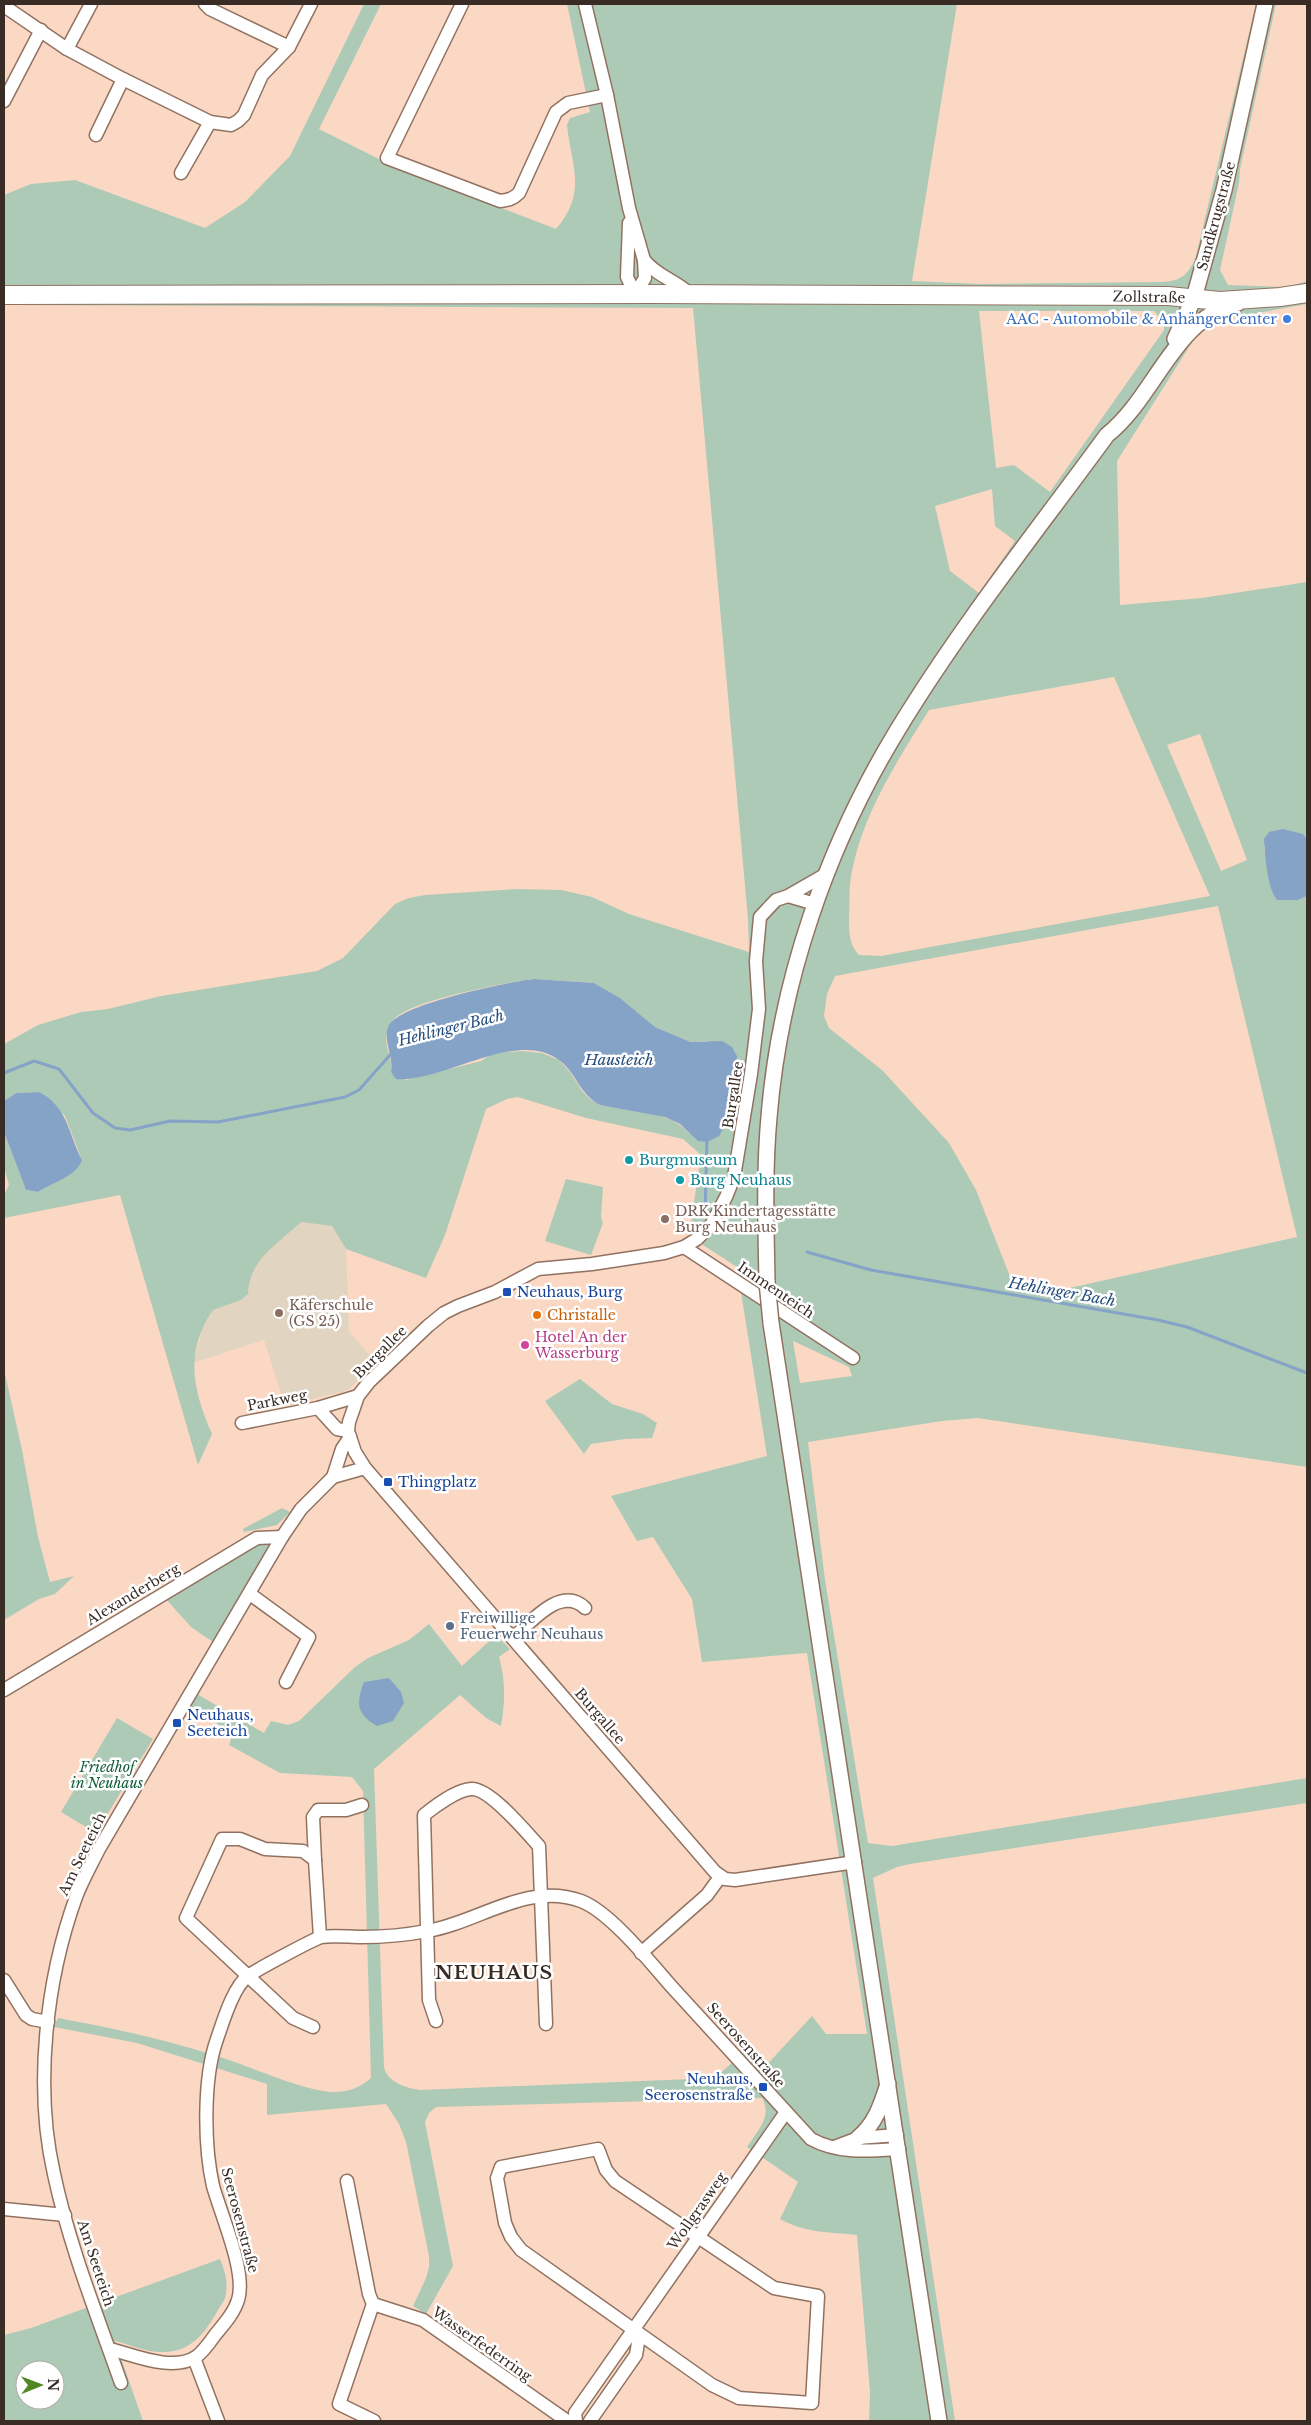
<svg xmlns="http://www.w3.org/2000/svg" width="1311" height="2425" viewBox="0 0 1311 2425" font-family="'Libre Baskerville',serif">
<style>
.education{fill:#e1d5c1}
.green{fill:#adcab7;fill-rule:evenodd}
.water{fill:#85a3c7}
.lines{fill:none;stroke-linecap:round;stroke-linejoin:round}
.stream{stroke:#85a3c7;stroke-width:3}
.minor-casing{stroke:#917260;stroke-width:15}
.tertiary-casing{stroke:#917260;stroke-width:18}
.secondary-casing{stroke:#917260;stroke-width:20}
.minor{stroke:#fff;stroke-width:12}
.tertiary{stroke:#fff;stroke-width:15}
.secondary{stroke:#fff;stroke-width:18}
.tertiary-bridge-casing{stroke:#917260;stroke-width:18;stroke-linecap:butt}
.tertiary-bridge{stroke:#fff;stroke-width:15}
.shop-dot{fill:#3f7fe0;stroke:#fff;stroke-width:2}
.culture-dot{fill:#0f9aa8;stroke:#fff;stroke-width:2}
.education-dot{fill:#8d6e63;stroke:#fff;stroke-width:2}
.transit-dot{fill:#1a4fb4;stroke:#fff;stroke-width:2}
.food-dot{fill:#e8710a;stroke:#fff;stroke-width:2}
.hotel-dot{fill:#d1479c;stroke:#fff;stroke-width:2}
.service-dot{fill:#5c6f8a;stroke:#fff;stroke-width:2}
.labels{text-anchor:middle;stroke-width:5;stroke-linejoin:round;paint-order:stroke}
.street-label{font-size:14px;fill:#392c24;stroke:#fff}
.shop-label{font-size:14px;fill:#366cbe;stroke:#fff;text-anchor:end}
.culture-label{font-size:14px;fill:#0d838f;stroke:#fff;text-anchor:start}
.education-label{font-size:14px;fill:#785e54;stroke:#fff;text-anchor:start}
.transit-label{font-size:14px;fill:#164399;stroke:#fff;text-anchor:start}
.food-label{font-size:14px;fill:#c56008;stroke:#fff;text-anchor:start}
.hotel-label{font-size:14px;fill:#b23c85;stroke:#fff;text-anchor:start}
.service-label{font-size:14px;fill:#4e5e75;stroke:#fff;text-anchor:start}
.park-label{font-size:14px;font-style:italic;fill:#145e3a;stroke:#fff}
.water-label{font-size:15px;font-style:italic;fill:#254e7e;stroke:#fff}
.district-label{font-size:19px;font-weight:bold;letter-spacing:1px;fill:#392c24;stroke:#fff}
</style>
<rect width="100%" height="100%" fill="#fbd8c4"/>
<path class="education" d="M 301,1222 L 332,1226 L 346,1249 L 349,1331 L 376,1363 L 348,1390 L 285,1406 L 264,1340 L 193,1363 L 203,1328 L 213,1310 L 241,1300 L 248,1294 L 249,1280 L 256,1265 L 270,1248 Z"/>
<g class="green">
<path d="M 364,4 L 381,4 L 319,129 L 393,166 L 556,229 C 588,191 571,166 567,125 L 570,118 L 590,112 L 567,4 L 957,4 L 912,281 L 980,284 L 1162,282 C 1182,281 1189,274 1196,256 L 1256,4 L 1276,4 L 1240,169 L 1239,183 L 1222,261 L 1220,270 L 1228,285 L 1288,287 L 1307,281 L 1307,304 L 1225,319 L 1214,323 L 1196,336 L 1117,461 L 1120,605 L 1202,598 L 1307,582 L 1307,839 L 1303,834 L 1264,846 L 1269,879 L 1277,900 L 1298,900 L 1307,896 L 1307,1467 L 978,1418 L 942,1421 L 808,1442 L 825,1580 L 868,1843 L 892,1846 L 1307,1778 L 1307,1803 L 910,1864 L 897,1867 L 873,1878 L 955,2421 L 869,2421 L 870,2392 L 857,2235 C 829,2232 805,2233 780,2219 L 798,2182 L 747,2147 C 757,2131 773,2116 762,2098 L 436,2107 L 429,2113 L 425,2122 L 453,2266 L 426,2314 L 413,2306 L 426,2278 L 429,2267 L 429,2256 L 406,2142 L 399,2124 L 386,2104 L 267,2115 L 267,2084 L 137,2043 L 54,2027 L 58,2018 C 112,2028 164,2039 217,2056 C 250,2066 300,2090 333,2092 C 349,2092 359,2088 371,2078 L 363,1791 L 352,1777 L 280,1773 L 229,1745 L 233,1733 L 189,1707 L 197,1694 L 264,1733 L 271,1721 L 288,1725 L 299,1721 L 355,1667 L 368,1658 L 409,1640 L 429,1624 L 462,1666 L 496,1635 L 510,1649 L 499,1657 C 506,1682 505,1702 501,1726 L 486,1718 L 460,1695 L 374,1769 L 384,2067 C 387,2082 406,2088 420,2090 L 715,2078 L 745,2051 L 762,2070 L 812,2016 L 826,2034 L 867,2034 L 807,1653 L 702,1662 L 692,1599 L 653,1537 L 637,1541 L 611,1496 L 767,1456 L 737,1267 L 689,1236 L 701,1155 L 683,1139 L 586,1118 L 518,1097 L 507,1099 L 486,1109 L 445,1235 L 426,1278 L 346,1249 L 332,1226 L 301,1222 C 278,1244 249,1259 248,1294 L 241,1300 L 213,1310 C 184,1353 193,1390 212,1434 L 198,1465 L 120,1195 L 4,1218 L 4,1195 L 9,1185 L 4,1167 L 4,1132 L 26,1190 L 38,1192 L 82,1160 L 65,1116 L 39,1092 L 16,1093 L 4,1101 L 4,1044 L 38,1025 L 81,1012 L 108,1009 L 161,996 L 317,971 L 343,958 L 395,904 L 409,898 L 425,895 L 517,889 L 561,890 L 592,897 L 629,914 L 749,952 L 748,919 L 693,308 L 4,305 L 4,195 L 31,184 L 75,180 L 205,228 L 245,202 L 290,156 ZM 979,311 L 1154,311 L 1164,322 L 1164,330 L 1050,492 L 1014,465 L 996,468 ZM 992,489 L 995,526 L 1015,541 L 979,593 L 950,571 L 935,506 ZM 1114,677 L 1210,896 L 881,956 L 859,955 C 848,944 849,930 849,915 C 850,905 849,894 850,884 C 858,821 896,763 929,710 ZM 1200,734 L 1247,860 L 1221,871 L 1167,745 ZM 1218,906 L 1297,1237 L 1052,1292 L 1013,1284 L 976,1190 L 949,1143 L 882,1070 L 829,1028 L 824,1016 L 827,994 L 835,976 ZM 534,979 L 594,983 L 620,998 L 655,1027 L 692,1042 L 708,1041 L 690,1134 C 669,1110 630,1111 600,1105 L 591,1100 L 582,1091 L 570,1072 L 559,1060 L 542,1053 L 522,1051 L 493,1053 L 481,1061 L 406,1080 L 391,1072 C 394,1059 383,1046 387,1034 C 388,1029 392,1020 396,1017 C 419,999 503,983 534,979 ZM 793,1341 L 849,1367 L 852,1376 L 800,1383 Z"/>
<path d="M 566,1179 L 603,1187 L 601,1217 L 603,1223 L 591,1255 L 545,1241 Z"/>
<path d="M 4,1369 L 22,1450 L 38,1537 L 50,1582 L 74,1576 L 55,1594 L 39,1599 L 4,1620 Z"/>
<path d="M 580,1379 L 612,1404 L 643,1414 L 657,1423 L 652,1438 L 625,1439 L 591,1444 L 584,1454 L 545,1401 Z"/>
<path d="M 282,1508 L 290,1512 L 277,1525 L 244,1532 L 243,1529 Z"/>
<path d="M 262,1540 L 272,1544 L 213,1642 L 191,1627 L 165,1598 Z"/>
<path d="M 117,1718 L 153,1739 L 96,1833 L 61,1812 Z"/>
<path d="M 220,2259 C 225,2271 228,2281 226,2293 C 226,2299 221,2305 218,2310 C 206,2332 191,2352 164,2352 C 147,2353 131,2345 115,2341 L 143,2421 L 4,2421 L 4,2335 L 31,2328 ZM 25,2370 L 55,2370 L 55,2400 L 25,2400 Z"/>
</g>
<g class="water">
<path d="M 1283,829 L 1303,834 L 1307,839 L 1307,896 L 1298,900 L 1277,900 C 1267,888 1265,854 1264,839 L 1269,832 Z"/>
<path d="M 534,979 L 594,983 L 620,998 L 655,1027 L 691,1042 L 722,1041 L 732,1047 L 737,1056 L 735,1081 L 725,1126 L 719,1136 L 707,1142 L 698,1141 L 680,1124 L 665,1117 L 600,1105 C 578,1093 577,1073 559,1060 C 516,1028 444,1083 396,1079 L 391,1072 C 394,1056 383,1042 388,1027 C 396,1004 509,982 534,979 Z"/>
<path d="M 39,1092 C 68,1107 68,1133 82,1160 C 77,1176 51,1183 38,1192 L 26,1190 L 4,1132 L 4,1101 L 16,1093 Z"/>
<path d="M 389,1678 L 401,1692 L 404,1703 L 393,1721 L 377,1726 C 356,1714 356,1703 364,1682 Z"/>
</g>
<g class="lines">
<g class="stream">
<path d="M 4,1073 L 34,1061 L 59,1069 L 93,1113 L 115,1128 L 130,1130 L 170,1121 L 218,1122 L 345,1097 L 359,1090 L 390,1055 L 393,1054"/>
<path d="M 705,1213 L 707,1138"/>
<path d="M 807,1252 L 871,1270 L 1158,1320 L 1187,1327 L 1307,1373"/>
</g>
<g class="minor-casing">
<g id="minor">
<path d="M 205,4 L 210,9 L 289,47"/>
<path d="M 462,4 L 387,158 L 500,201 C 508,200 513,199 519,193 L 556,112 L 568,103 L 607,95"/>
<path d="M 585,4 L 607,95 L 629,208 L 644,260 L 645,278 L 635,294"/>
<path d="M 4,6 L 67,49 L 123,79 L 210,122 L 231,125 L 238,121 L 244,115 L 262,75 L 289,47 L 311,4"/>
<path d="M 67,49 L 91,4"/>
<path d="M 4,101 L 41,30"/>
<path d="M 96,135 L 123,79"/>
<path d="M 181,173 L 210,122"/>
<path d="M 629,223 L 627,277 L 635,294"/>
<path d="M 644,260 C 658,277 674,279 690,294"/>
<path d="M 828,873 L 788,896 L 776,900 L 760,917 L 756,961 L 759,1009 L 751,1074 L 734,1177 L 726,1197 L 711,1225 L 697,1239 L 684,1247 L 664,1253 L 592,1264 L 538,1269 L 495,1292 L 458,1306 L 444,1313 L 428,1326 L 369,1382 L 358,1396 L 349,1422 L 348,1431 L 355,1452 L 365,1468 L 715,1872 L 725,1879 L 735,1880 L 855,1862"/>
<path d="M 788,896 L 815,904"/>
<path d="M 684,1247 L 853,1358"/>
<path d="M 318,1408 L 358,1396"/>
<path d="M 242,1423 L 318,1408 L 337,1429 L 348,1431"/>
<path d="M 333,1477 L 342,1449 L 350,1437"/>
<path d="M 250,1594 L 309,1637 L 286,1682"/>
<path d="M 513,1638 C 531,1622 561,1585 585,1608"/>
<path d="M 4,1690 L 257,1538 L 282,1537"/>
<path d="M 315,1860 L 313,1817 L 318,1810 L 346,1810 L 362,1805"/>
<path d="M 641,1953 L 707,1895 L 720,1877"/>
<path d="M 4,1980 L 26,2015 L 32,2019 L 48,2022"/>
<path d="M 436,2021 L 429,2000 L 424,1815 C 435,1806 457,1790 471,1789 C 489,1787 526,1832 539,1846 L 546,2024"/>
<path d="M 313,2027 L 293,2018 L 186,1918 L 222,1839 L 240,1839 L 265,1849 L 303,1851 L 315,1860 L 320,1937"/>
<path d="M 834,2147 L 858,2138 L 897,2135"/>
<path d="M 598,2149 L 606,2170 L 615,2181 L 774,2288 L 818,2296 L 812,2403 L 739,2398 L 712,2385 L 521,2250 L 511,2237 L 505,2223 L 497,2178 L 501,2167 Z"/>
<path d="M 347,2181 L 369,2294 L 373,2304"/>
<path d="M 4,2209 L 65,2215"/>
<path d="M 110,2349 C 134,2355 172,2372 196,2357 C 204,2351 210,2342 215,2335 C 224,2324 234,2313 238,2300 C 247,2273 221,2215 213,2186 C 204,2146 203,2078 217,2039 C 223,2022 233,1987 248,1976 C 256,1970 312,1940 321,1937 C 333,1935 349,1937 362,1937 C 384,1937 406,1935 427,1931 C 478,1923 527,1881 581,1901 C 610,1912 650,1962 671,1986 C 718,2037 764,2088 811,2139 C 838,2154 869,2151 899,2149"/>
<path d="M 194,2358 L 218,2421"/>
<path d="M 121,2383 C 97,2315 69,2245 54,2174 C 34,2087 46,1980 76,1897 C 82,1881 91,1865 99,1849 L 282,1537 L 301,1509 L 333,1477 L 365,1468"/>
<path d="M 374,2421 L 339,2404 L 373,2304 L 423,2320 L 567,2421"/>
<path d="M 576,2421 L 575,2413 L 786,2112"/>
<path d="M 590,2421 L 636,2355 L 639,2337 L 634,2328"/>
</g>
</g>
<g class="tertiary-casing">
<g id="tertiary">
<path d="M 1175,339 L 1194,298 L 1224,190 L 1265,4"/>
<path d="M 767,1282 C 766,1227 764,1172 769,1117 C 780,982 827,846 897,731 C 960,627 1036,532 1107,435 C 1156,396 1173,319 1238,303"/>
<path d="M 771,1323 L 939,2421"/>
<path d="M 858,2138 C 875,2124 881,2106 888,2084"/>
</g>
</g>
<g class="secondary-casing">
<path id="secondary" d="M 4,295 L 654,294 L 1168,296 L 1220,301 L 1280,297 L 1307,293"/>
</g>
<use href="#minor" class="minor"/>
<use href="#tertiary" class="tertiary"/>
<use href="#secondary" class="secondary"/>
<g class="tertiary-bridge-casing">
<path id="tertiary-bridge" d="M 767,1282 L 771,1323"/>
</g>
<use href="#tertiary-bridge" class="tertiary-bridge"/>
</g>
<circle class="shop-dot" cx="1287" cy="319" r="5"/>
<g class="culture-dot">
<circle cx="629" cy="1160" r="5"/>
<circle cx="680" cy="1180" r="5"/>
</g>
<g class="education-dot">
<circle cx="665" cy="1219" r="5"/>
<circle cx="279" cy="1313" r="5"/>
</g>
<g class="transit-dot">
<rect x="502" y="1287" width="10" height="10" rx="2.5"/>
<rect x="383" y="1477" width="10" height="10" rx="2.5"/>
<rect x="172" y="1718" width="10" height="10" rx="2.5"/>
<rect x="758" y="2082" width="10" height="10" rx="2.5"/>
</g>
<circle class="food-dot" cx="537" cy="1315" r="5"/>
<circle class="hotel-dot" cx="525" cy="1345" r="5"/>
<circle class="service-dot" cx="450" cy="1626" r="5"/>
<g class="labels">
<g class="street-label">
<text transform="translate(1216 216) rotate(-75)" y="5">Sandkrugstraße</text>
<text transform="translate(1149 297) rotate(1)" y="5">Zollstraße</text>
<text transform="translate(733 1095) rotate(-81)" y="5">Burgallee</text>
<text transform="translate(776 1290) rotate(34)" y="5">Immenteich</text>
<text transform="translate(380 1352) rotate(-45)" y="5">Burgallee</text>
<text transform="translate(277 1400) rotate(-11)" y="5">Parkweg</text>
<text transform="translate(133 1594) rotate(-31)" y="5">Alexanderberg</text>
<text transform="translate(600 1716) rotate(49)" y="5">Burgallee</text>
<text transform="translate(82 1854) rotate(-64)" y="5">Am Seeteich</text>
<text transform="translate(746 2045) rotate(48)" y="5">Seerosenstraße</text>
<text transform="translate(697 2211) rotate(-55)" y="5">Wollgrasweg</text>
<text transform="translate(240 2220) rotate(75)" y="5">Seerosenstraße</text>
<text transform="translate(96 2263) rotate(72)" y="5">Am Seeteich</text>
<text transform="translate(482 2344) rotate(35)" y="5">Wasserfederring</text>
</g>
<g class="shop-label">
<text x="1277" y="324">AAC - Automobile &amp; AnhängerCenter</text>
</g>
<g class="culture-label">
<text x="639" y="1165">Burgmuseum</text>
<text x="690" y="1185">Burg Neuhaus</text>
</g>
<g class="education-label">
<text x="675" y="1216">DRK Kindertagesstätte<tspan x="675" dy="16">Burg Neuhaus</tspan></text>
<text x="289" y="1310">Käferschule<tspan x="289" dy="16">(GS 25)</tspan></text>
</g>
<g class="transit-label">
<text x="517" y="1297">Neuhaus, Burg</text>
<text x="398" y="1487">Thingplatz</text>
<text x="187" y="1720">Neuhaus,<tspan x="187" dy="16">Seeteich</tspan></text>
<text x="753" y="2084" text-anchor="end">Neuhaus,<tspan x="753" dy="16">Seerosenstraße</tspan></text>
</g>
<g class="food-label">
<text x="547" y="1320">Christalle</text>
</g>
<g class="hotel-label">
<text x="535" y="1342">Hotel An der<tspan x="535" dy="16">Wasserburg</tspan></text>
</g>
<g class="service-label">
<text x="460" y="1623">Freiwillige<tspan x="460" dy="16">Feuerwehr Neuhaus</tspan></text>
</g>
<g class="park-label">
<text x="107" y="1772">Friedhof<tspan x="107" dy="16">in Neuhaus</tspan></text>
</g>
<g class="water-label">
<text transform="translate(451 1028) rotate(-14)" y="5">Hehlinger Bach</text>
<text x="619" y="1065">Hausteich</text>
<text transform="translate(1062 1292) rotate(10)" y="5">Hehlinger Bach</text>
</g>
<g class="district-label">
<text x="494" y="1979">NEUHAUS</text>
</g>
</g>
<rect width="1311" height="2425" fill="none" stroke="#392c24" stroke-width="10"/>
<g transform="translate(40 2385) rotate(89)"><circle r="24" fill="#ffffff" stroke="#b0aba7"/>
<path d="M0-4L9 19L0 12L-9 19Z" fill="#4f8721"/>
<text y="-8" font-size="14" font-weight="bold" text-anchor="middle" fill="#392c24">N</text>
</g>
</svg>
